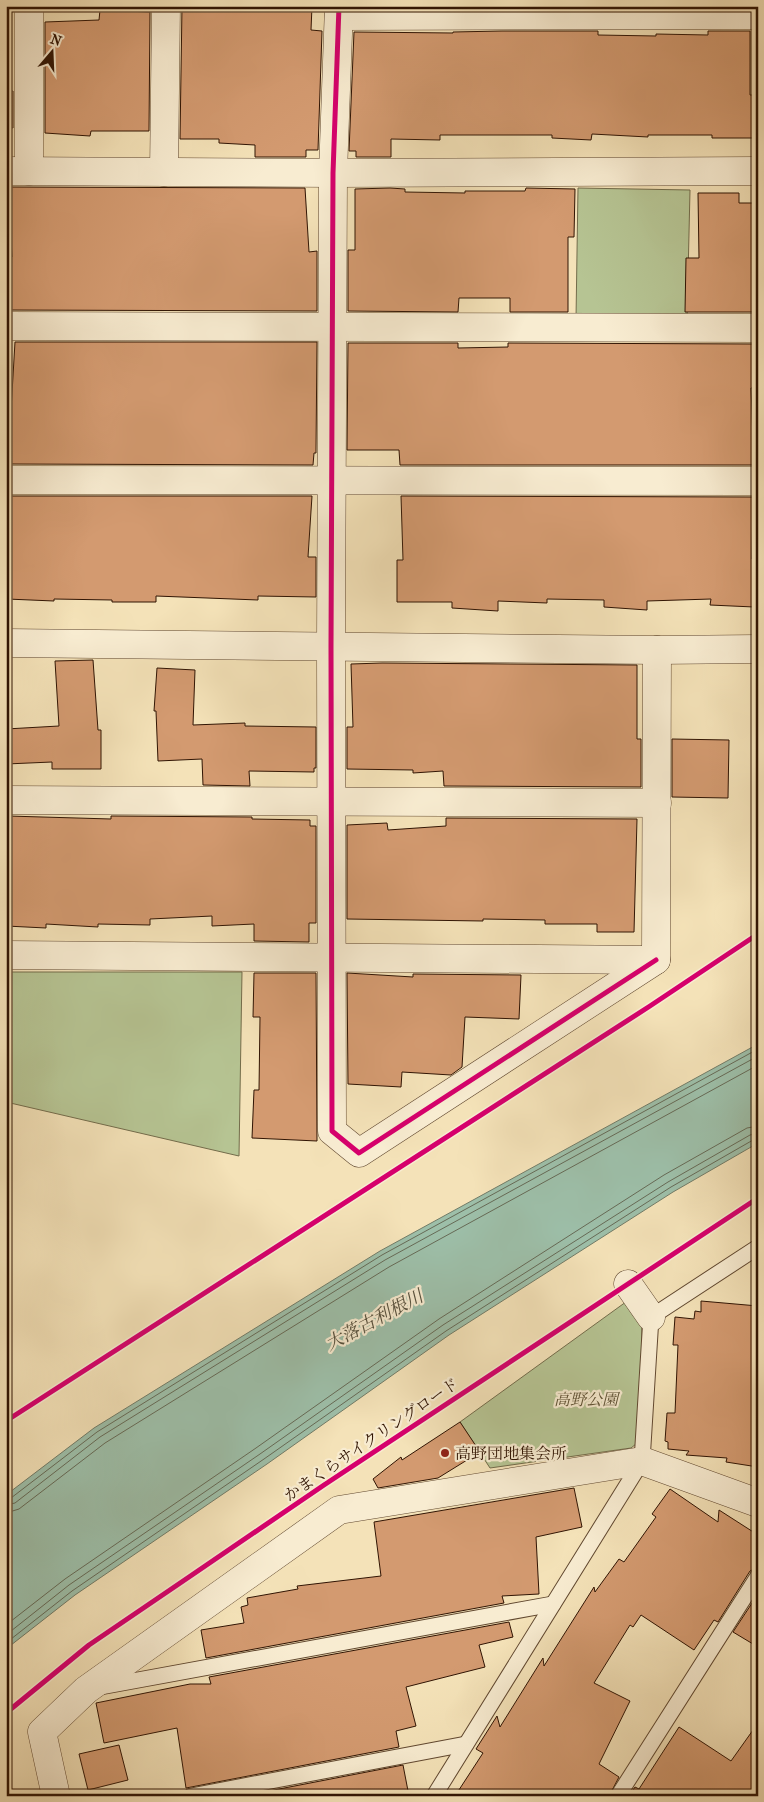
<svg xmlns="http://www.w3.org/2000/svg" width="764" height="1802" viewBox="0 0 764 1802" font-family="'IM FELL French Canon','Noto Serif JP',serif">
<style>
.green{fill:#b6c493;stroke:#736c4b}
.water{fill:#9dbfa9;stroke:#717b67}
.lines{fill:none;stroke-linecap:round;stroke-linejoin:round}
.shore{stroke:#666a56;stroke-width:1}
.building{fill:#d39a70;stroke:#301403}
.lane-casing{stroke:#614830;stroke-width:17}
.street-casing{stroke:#614830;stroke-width:29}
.lane{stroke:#f8ecd1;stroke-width:15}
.street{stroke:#f8ecd1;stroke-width:28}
.cycleway-casing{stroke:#f8ecd1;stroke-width:8}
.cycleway{stroke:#d6006c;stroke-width:5}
.poi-dot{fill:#8f2418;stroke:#f8ecd1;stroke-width:2}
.labels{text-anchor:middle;stroke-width:4.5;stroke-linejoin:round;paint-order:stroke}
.park-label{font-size:16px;font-style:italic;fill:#5f5235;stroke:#f8ecd1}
.street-label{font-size:16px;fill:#301403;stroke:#f8ecd1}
.poi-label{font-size:16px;fill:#301403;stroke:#f8ecd1;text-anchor:start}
.water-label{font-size:18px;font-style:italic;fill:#56503d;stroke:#f8ecd1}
</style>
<rect width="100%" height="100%" fill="#f4e2b8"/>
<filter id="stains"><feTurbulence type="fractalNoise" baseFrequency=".004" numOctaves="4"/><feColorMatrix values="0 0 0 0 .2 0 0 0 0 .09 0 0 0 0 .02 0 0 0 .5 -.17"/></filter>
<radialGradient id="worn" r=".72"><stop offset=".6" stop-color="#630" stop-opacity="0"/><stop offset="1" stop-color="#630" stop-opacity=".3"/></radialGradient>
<g class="green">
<path d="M 578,188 L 690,190 L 687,321 L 576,319 Z"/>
<path d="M 6,972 L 242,972 L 239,1156 L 6,1102 Z"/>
<path d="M 630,1299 L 642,1313 L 641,1440 L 631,1448 L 490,1468 L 460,1422 Z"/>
</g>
<path class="water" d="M 758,1044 L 758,1143 L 673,1192 L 449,1335 L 267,1464 L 75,1595 L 6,1649 L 6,1495 L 94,1428 L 380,1251 Z"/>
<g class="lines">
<g class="shore">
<path d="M 6,1499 L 11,1498 L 97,1432 L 382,1255 L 758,1049"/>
<path d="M 6,1505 L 15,1503 L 100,1437 L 385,1260 L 758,1056"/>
<path d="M 6,1513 L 19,1509 L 105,1443 L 389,1267 L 758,1065"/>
<path d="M 6,1625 L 65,1579 L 256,1448 L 439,1319 L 664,1175 L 747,1128 L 758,1126"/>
<path d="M 6,1635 L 69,1585 L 260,1454 L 443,1325 L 668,1182 L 750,1135 L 758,1133"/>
<path d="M 6,1643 L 72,1591 L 264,1459 L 446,1331 L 671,1187 L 753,1140 L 758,1140"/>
</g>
</g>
<g class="building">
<path d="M 182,6 L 312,6 L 311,30 L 322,31 L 318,150 L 306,150 L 306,157 L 255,157 L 255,145 L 219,143 L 219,139 L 180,139 Z"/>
<path d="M 100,10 L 150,12 L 149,131 L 91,131 L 90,136 L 45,133 L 45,22 L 99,20 Z"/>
<path d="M 502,31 L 598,31 L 598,35 L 656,36 L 656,34 L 708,35 L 708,31 L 750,31 L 750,95 L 753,95 L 753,138 L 712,138 L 712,135 L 648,135 L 648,137 L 592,134 L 591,140 L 552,138 L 552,135 L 440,135 L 440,140 L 391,139 L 391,157 L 356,157 L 356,151 L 349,151 L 354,32 L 453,33 L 453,32 Z"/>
<path d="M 6,91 L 13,91 L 13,128 L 6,127 Z"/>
<path d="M 8,187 L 305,188 L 309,252 L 317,251 L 317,311 L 6,310 L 6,257 L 12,257 Z"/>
<path d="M 390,188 L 405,189 L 405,192 L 465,193 L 465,191 L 525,191 L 526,188 L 575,189 L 574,237 L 568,237 L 568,312 L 510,312 L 510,298 L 459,298 L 458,312 L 348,311 L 348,250 L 355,250 L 355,189 Z"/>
<path d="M 698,193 L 739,193 L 739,203 L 758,203 L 758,301 L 755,301 L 755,312 L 685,312 L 686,258 L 699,258 Z"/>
<path d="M 15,342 L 317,342 L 316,449 L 316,453 L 314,453 L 313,465 L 11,464 L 11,456 L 6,456 L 9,410 L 11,410 Z"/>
<path d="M 348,343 L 458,343 L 458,348 L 508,347 L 508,343 L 755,344 L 755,388 L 751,388 L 754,465 L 400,465 L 399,450 L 347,450 Z"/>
<path d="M 9,496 L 312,496 L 308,557 L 316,557 L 316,597 L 258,596 L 258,600 L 156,596 L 156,602 L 112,602 L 112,600 L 54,599 L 54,601 L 7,599 L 9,539 L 7,539 Z"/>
<path d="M 401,496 L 753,497 L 752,559 L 756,559 L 754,607 L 710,605 L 711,599 L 647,601 L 647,610 L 604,607 L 604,600 L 547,599 L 547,603 L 498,601 L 498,611 L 452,608 L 452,602 L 397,602 L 397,560 L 403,560 Z"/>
<path d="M 93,660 L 98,730 L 101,730 L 101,769 L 52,769 L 52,762 L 6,764 L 6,729 L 59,726 L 55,661 Z"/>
<path d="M 382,663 L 637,665 L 637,739 L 641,739 L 641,787 L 444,786 L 443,771 L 413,773 L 413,770 L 347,769 L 347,727 L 353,727 L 351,664 Z"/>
<path d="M 157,668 L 195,670 L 193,725 L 245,723 L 245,726 L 316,727 L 316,768 L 314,768 L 314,772 L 249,771 L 250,786 L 203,785 L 202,759 L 158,761 L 156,711 L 154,711 Z"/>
<path d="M 672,739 L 729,740 L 728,798 L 672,797 Z"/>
<path d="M 8,816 L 111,819 L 111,816 L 252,817 L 252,819 L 310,820 L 310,826 L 316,826 L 316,923 L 309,923 L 309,942 L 254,941 L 254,924 L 212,926 L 212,916 L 150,919 L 150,925 L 98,924 L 98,927 L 46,924 L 46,928 L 6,926 Z"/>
<path d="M 446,818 L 637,819 L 634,932 L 597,932 L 597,924 L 545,924 L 545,920 L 483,919 L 483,921 L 347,919 L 347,825 L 387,823 L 388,830 L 446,826 Z"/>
<path d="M 254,973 L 316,973 L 317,1141 L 252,1138 L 254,1090 L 259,1090 L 260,1017 L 253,1017 Z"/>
<path d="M 347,973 L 413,977 L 413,974 L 521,975 L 519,1019 L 465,1017 L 462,1067 L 451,1075 L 402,1072 L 401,1087 L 348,1084 Z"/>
<path d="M 701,1301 L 758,1306 L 758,1467 L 726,1462 L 727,1458 L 686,1455 L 689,1451 L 668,1449 L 668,1442 L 665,1441 L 667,1413 L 675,1413 L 678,1345 L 673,1345 L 675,1317 L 694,1319 L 695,1311 L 701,1312 Z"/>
<path d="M 460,1422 L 480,1452 L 438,1478 L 378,1488 L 373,1479 L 401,1457 L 402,1460 Z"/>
<path d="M 574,1488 L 582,1527 L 536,1537 L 539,1594 L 502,1596 L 504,1603 L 206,1658 L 201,1630 L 244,1623 L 241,1607 L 248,1605 L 247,1598 L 298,1589 L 297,1586 L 381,1576 L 374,1522 Z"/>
<path d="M 670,1489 L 718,1522 L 719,1510 L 758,1535 L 758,1567 L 750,1571 L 718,1622 L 714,1620 L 694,1650 L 641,1615 L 633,1627 L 630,1625 L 594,1683 L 630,1701 L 599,1764 L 619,1777 L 609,1796 L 455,1796 L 483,1753 L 476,1749 L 497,1716 L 500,1727 L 543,1658 L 544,1666 L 594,1587 L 595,1592 L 619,1559 L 624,1562 L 656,1517 L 652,1514 Z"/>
<path d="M 758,1594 L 758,1647 L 733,1632 Z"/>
<path d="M 509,1622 L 513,1637 L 479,1645 L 485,1667 L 406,1687 L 416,1726 L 396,1731 L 399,1747 L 186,1788 L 177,1728 L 104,1743 L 96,1703 L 190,1684 L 211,1684 L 209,1677 Z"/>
<path d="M 758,1723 L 758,1796 L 629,1796 L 635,1787 L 639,1789 L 679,1727 L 731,1761 Z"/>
<path d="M 119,1745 L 128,1780 L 88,1790 L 79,1754 Z"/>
<path d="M 403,1765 L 409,1796 L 243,1796 Z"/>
</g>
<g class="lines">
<g class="lane-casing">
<g id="lane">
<path d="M 100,1687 L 553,1604"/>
<path d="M 191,1796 L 466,1744"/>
<path d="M 434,1796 L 642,1461 L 651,1317 L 758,1247"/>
<path d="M 618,1796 L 758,1576"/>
</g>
</g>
<g class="street-casing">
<g id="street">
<path d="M 339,6 L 333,173 L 331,647 L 332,1131 L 359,1153 L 656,960"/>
<path d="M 339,16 L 758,15"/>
<path d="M 6,171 L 333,173 L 758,171"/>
<path d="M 29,171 L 29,6"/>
<path d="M 164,172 L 166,6"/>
<path d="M 6,326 L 758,328"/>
<path d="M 6,480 L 758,481"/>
<path d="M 6,643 L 657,650 L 758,649"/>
<path d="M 6,800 L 657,803"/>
<path d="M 6,955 L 656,960 L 657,650"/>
<path d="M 628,1284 L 651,1317"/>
<path d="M 56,1796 L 42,1732 L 86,1690 L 339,1510 L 642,1461 L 758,1503"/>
</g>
</g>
<use href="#lane" class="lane"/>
<use href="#street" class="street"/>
<g class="cycleway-casing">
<g id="cycleway">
<path d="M 339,6 L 333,173 L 331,647 L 332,1131 L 359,1153 L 656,960"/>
<path d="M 6,1421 L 650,1006 L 758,934"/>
<path d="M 6,1713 L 89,1645 L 189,1577 L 324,1485 L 758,1198"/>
</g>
</g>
<use href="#cycleway" class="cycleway"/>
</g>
<circle class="poi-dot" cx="445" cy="1453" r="5"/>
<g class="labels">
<g class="park-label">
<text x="586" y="1405">高野公園</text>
</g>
<g class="street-label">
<text transform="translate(371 1439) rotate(-34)" y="6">かまくらサイクリングロード</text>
</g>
<g class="poi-label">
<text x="455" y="1459">高野団地集会所</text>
</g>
<g class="water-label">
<text transform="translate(374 1320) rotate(-28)" y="6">大落古利根川</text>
</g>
</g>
<rect width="764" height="1802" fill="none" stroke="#f4e2b8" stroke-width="25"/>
<rect x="8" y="8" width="749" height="1787" fill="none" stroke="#301403" stroke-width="2.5"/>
<rect x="12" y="12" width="739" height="1777" fill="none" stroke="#301403"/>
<g transform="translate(52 52) rotate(19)" stroke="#f8ecd1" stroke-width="4" paint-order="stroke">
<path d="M0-4L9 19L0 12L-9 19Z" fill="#301403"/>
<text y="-8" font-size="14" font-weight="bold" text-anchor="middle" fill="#301403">N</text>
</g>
<rect width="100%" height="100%" filter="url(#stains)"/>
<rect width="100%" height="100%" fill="url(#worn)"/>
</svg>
